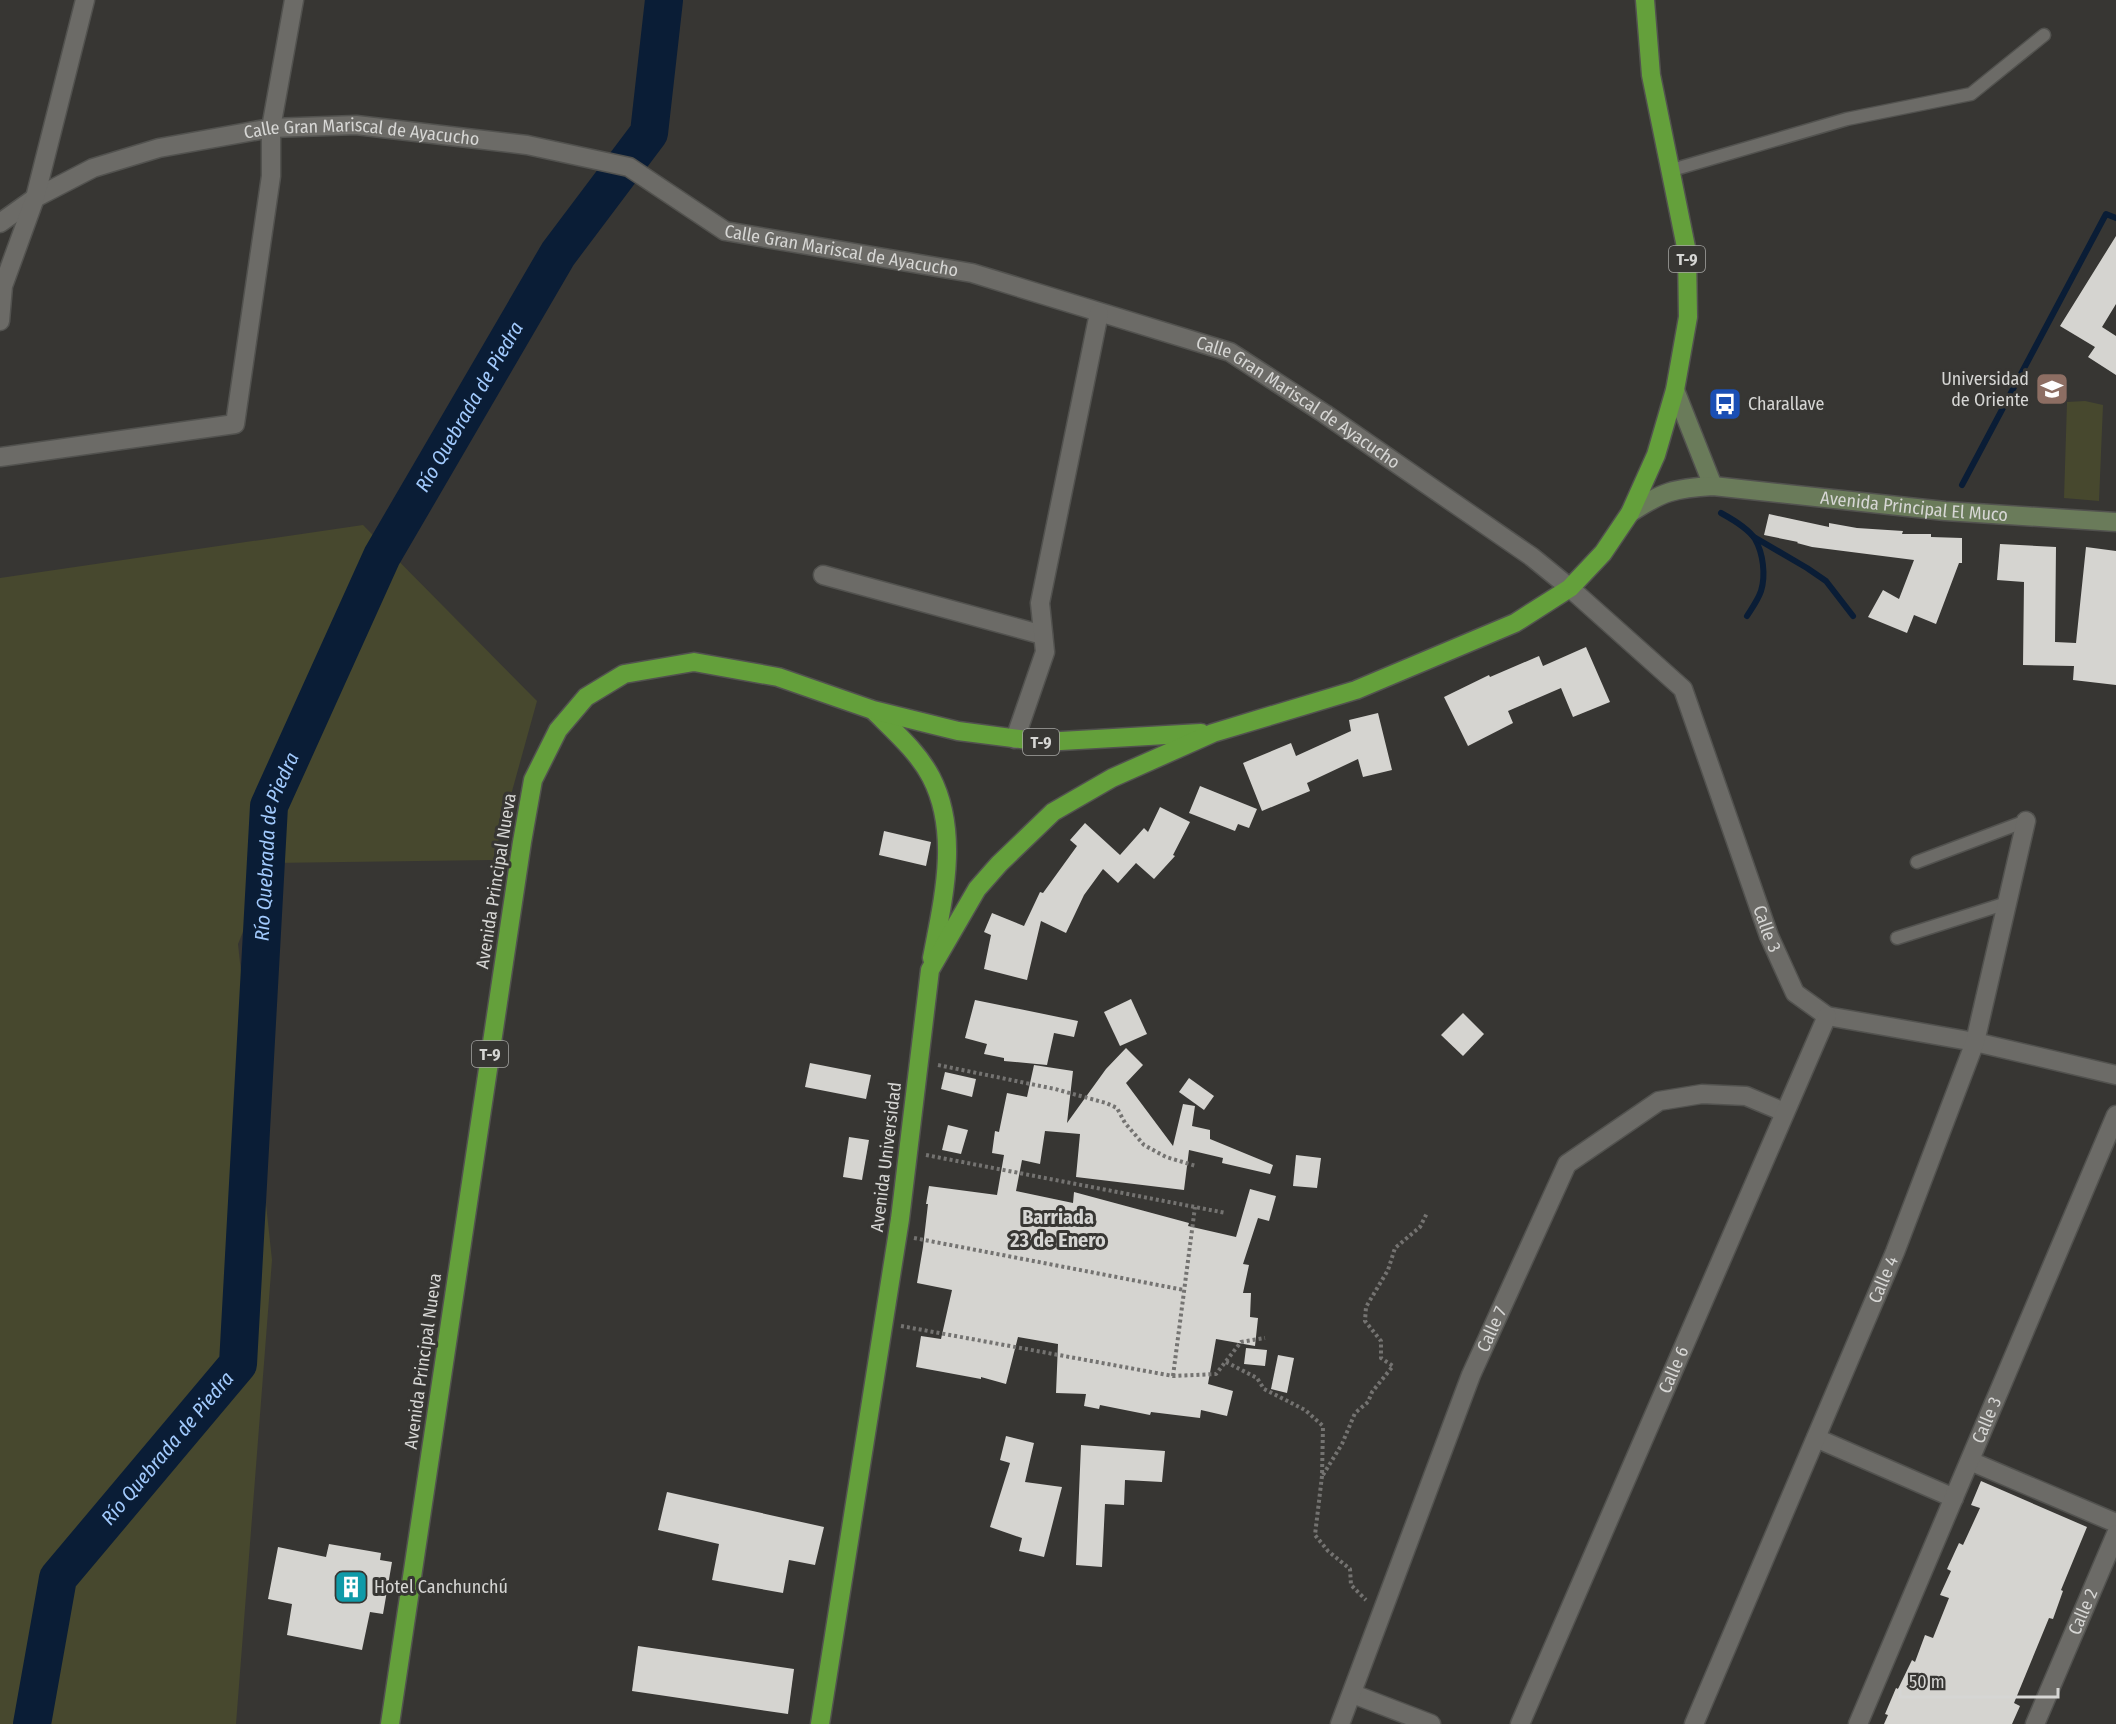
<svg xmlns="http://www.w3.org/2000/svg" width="2116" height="1724" viewBox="0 0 2116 1724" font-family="'Fira Sans Condensed',sans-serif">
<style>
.green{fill:#47482e}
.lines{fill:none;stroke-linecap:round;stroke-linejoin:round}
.stream{stroke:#0a1d36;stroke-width:6}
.river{stroke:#0a1d36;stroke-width:38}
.building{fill:#d5d4d0}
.lane-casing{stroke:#52524f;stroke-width:15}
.street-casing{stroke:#52524f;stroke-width:21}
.secondary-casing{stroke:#52524f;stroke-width:21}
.highway-casing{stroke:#52524f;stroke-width:21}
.path{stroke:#747371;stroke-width:4;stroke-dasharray:3 3;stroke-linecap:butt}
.lane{stroke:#6c6b67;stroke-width:12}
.street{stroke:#6c6b67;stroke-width:18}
.secondary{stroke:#6a7b5a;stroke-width:18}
.highway{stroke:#64a03b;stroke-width:18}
.labels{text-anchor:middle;stroke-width:6;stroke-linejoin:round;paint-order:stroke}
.shield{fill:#373633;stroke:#a6a6a4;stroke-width:1.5}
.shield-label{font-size:16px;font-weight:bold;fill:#d6d6d4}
.street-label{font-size:18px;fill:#d6d6d4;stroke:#373633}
.poi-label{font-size:18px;fill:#d6d6d4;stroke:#373633;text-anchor:start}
.water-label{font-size:20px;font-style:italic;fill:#a2cafd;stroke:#373633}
.neighbourhood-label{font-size:20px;font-weight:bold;fill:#d6d6d4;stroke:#373633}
</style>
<rect width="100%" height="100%" fill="#373633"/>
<g class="green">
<path d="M 2085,401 L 2103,405 L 2099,501 L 2064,498 L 2067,402 Z"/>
<path d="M 363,525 L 537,701 L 493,860 L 271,863 L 238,944 L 272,1260 L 236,1724 L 0,1724 L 0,578 Z"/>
</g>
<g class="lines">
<g class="stream">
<path d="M 1962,485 L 2106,214 L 2116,218"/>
<path d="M 1721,513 C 1732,519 1748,528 1755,539 C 1763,553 1766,575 1761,591 C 1758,600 1752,608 1747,616"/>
<path d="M 1754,537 L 1807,568 L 1826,581 L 1853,616"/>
</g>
<path class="river" id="s1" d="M 32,1724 L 58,1578 L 238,1364 L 269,806 L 382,556 L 558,254 L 649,133 L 664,0"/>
</g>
<g class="building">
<path d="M 2116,236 L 2116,304 L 2102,327 L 2116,336 L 2116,375 L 2088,357 L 2095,347 L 2060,326 Z"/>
<path d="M 1769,514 L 1829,527 L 1829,523 L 1857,528 L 1903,531 L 1902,534 L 1931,534 L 1931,537 L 1962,538 L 1962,563 L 1959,563 L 1936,624 L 1914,615 L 1907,633 L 1868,617 L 1883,590 L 1899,599 L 1914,560 L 1812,547 L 1797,543 L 1798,542 L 1764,535 Z"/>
<path d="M 2000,544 L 2056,547 L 2055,642 L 2076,643 L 2086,547 L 2116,551 L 2116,685 L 2073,680 L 2074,666 L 2023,665 L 2024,582 L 1997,580 Z"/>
<path d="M 1586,647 L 1610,702 L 1573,717 L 1561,688 L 1508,711 L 1513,723 L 1468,746 L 1444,697 L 1489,675 L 1490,677 L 1539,656 L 1543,666 Z"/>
<path d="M 1378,713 L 1392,770 L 1363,777 L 1358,759 L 1307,783 L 1310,791 L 1262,811 L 1243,763 L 1291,743 L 1296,756 L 1351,731 L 1349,720 Z"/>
<path d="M 1200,786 L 1257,809 L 1249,828 L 1238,824 L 1235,831 L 1189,813 Z"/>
<path d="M 1160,807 L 1190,822 L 1173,855 L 1175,856 L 1154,879 L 1136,863 L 1118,883 L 1103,869 L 1084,895 L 1066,933 L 1041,921 L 1027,980 L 984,969 L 991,935 L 984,932 L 992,913 L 1024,926 L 1040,892 L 1043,893 L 1077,846 L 1070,840 L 1085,823 L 1120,855 L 1144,828 L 1148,832 Z"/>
<path d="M 884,831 L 931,842 L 926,866 L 879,855 Z"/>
<path d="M 1131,999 L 1147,1034 L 1120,1046 L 1104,1012 Z"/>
<path d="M 975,1000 L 1078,1021 L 1074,1037 L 1054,1033 L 1047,1065 L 1004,1061 L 1004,1058 L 984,1054 L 987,1044 L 965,1038 Z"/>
<path d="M 1463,1013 L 1484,1034 L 1463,1056 L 1441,1035 Z"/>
<path d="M 1126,1048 L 1143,1065 L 1126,1083 L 1173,1146 L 1183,1104 L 1195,1106 L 1192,1126 L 1210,1130 L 1210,1139 L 1273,1165 L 1270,1174 L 1222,1163 L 1223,1158 L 1189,1150 L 1184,1190 L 1076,1177 L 1080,1134 L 1045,1131 L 1040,1164 L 1022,1160 L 1016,1191 L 1073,1203 L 1074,1192 L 1189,1223 L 1188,1226 L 1236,1237 L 1250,1189 L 1276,1196 L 1269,1221 L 1258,1218 L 1243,1264 L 1249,1265 L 1243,1293 L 1251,1293 L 1250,1317 L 1258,1318 L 1255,1346 L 1216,1339 L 1208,1384 L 1233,1391 L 1227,1416 L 1201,1410 L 1200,1418 L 1151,1412 L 1150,1415 L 1100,1405 L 1099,1409 L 1084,1406 L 1086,1394 L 1056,1393 L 1058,1344 L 1018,1337 L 1006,1384 L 981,1377 L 981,1379 L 916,1367 L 921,1336 L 941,1339 L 952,1290 L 917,1283 L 923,1247 L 928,1204 L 926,1204 L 929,1186 L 997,1195 L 1004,1155 L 992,1153 L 995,1131 L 999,1132 L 1007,1093 L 1027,1097 L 1034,1065 L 1073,1071 L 1067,1123 L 1106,1069 Z"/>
<path d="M 810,1063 L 871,1075 L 866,1099 L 805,1087 Z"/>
<path d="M 945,1072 L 976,1079 L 972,1097 L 941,1089 Z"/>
<path d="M 1189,1078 L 1214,1096 L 1204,1110 L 1179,1092 Z"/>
<path d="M 948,1125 L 968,1130 L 961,1154 L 942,1150 Z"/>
<path d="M 849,1137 L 869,1140 L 862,1180 L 843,1177 Z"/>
<path d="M 1296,1155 L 1321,1158 L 1317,1188 L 1293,1186 Z"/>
<path d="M 1246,1348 L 1267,1350 L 1265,1366 L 1244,1364 Z"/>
<path d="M 1278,1355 L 1294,1358 L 1287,1393 L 1271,1389 Z"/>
<path d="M 1006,1436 L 1034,1443 L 1025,1482 L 1062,1487 L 1044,1557 L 1019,1551 L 1022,1538 L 990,1527 L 1010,1463 L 1000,1460 Z"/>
<path d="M 1081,1445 L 1165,1451 L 1162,1482 L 1125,1480 L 1124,1505 L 1105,1504 L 1102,1567 L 1076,1565 Z"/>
<path d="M 1981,1481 L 2087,1527 L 2061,1590 L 2063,1591 L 2053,1619 L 2049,1618 L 2014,1703 L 2020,1706 L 2012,1724 L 1884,1724 L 1888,1715 L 1885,1714 L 1896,1688 L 1898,1689 L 1912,1660 L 1915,1662 L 1925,1635 L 1933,1638 L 1949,1598 L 1940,1595 L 1951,1571 L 1947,1569 L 1959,1543 L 1963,1545 L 1980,1508 L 1971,1505 Z"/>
<path d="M 667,1492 L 824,1527 L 815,1565 L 789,1560 L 783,1593 L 712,1580 L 719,1544 L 658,1530 Z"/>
<path d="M 329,1544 L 381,1553 L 380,1560 L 392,1562 L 383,1614 L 370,1612 L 362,1650 L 287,1635 L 292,1604 L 268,1599 L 278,1547 L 326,1557 Z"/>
<path d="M 638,1646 L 794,1669 L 788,1714 L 632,1691 Z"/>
</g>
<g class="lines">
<g class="lane-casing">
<g id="lane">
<path d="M 1672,170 L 1847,119 L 1971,94 L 2044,35"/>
<path d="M 1917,862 L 2026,821"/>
<path d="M 1897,938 L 2007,903"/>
</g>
</g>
<g class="street-casing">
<g id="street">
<path id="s2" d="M 0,223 L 35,198 L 93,168 L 159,148 L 271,128 L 356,125 L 527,145 L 629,167 L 725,231 L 972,273 L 1230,352 L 1325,414 L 1532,557 L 1570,588 L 1683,689 L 1769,936 L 1795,993 L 1827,1016 L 1975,1042 L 2116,1075"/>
<path d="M 0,321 L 3,286 L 35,198 L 85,0"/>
<path d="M 0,457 L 235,424 L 271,176 L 271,128 L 294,0"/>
<path d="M 823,575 L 1043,635"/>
<path d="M 1015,739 L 1045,652 L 1040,603 L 1099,313"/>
<path d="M 1816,1438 L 1954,1498"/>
<path d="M 1970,1461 L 2116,1523"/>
<path d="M 1353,1694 L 1431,1724"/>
<path id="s3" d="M 1340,1724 L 1471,1375 L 1567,1164 L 1659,1101 L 1702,1094 L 1746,1096 L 1784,1112"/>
<path id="s4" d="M 1520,1724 L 1827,1016"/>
<path id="s5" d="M 1694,1724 L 1895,1252 L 1975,1042 L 2026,821"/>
<path id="s6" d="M 1858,1724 L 2116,1115"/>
<path id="s7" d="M 2035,1724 L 2116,1534"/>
</g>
</g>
<g class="secondary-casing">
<g id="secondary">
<path d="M 1675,390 L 1713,486"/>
<path id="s8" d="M 1630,513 C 1662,492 1674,488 1713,486 L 1945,511 L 2116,522"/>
</g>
</g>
<g class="highway-casing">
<g id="highway">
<path d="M 874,711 C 894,731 918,752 931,777 C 960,833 943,900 932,958"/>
<path d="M 390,1724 L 522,842 L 533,780 L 558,730 L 586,697 L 624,674 L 694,662 L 778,677 L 873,710 L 958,731 L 1043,742 L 1201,733"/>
<path d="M 820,1724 L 900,1219 L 930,970 L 977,889 L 999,864 L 1053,812 L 1112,778 L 1213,733 L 1356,690 L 1515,623 L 1570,588 L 1603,553 L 1630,513 L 1656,455 L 1675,390 L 1688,317 L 1687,252 L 1651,75 L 1645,0"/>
</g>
</g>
<g class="path">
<path d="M 938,1065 L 1055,1089 L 1106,1103 L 1117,1108 L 1125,1123 L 1144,1145 L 1166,1157 L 1196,1166"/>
<path d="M 926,1155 L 1226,1213"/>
<path d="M 914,1238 L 1184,1290"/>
<path d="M 901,1326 L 1173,1376 L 1216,1374 L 1241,1342 L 1265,1338"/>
<path d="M 1226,1362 L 1257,1378 L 1264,1389 L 1305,1410 L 1323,1426 L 1322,1476 L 1315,1535 L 1328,1551 L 1350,1569 L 1351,1585 L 1366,1600"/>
<path d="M 1173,1376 L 1195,1207"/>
<path d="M 1323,1475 L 1342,1444 L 1355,1413 L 1368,1402 L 1372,1392 L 1393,1366 L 1381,1358 L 1381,1341 L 1365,1321 L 1366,1307 L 1388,1270 L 1395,1248 L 1420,1227 L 1427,1213"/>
</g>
<use href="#lane" class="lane"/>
<use href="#street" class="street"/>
<use href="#secondary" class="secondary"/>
<use href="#highway" class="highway"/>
</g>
<defs>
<g id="university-square" transform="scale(1.725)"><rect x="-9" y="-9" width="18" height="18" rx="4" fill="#8d6e63" stroke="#373633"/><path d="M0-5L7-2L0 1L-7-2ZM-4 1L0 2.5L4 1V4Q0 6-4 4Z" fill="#fff"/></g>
<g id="bus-square" transform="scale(1.725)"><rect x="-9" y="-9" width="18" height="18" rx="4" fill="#1a4fb4" stroke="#373633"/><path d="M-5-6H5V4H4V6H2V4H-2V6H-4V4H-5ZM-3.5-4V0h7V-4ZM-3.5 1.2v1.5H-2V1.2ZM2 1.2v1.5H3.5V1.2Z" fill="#fff"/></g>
<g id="building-square" transform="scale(1.725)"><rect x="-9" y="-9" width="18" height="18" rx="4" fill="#0f9aa8" stroke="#373633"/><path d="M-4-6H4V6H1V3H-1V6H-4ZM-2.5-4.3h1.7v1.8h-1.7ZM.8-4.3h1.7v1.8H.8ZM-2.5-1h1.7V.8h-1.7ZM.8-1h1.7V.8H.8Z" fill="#fff"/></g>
</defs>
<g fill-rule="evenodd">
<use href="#university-square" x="2052" y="389"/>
<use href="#bus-square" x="1725" y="404"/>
<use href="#building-square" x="351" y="1587"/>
</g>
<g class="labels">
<g class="shield">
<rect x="1669" y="246" width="36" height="26" rx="4.5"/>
<rect x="1023" y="729" width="36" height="26" rx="4.5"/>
<rect x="472" y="1041" width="36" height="26" rx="4.5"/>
</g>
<g class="shield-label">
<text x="1687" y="265">T-9</text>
<text x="1041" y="748">T-9</text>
<text x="490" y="1060">T-9</text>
</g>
<g class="street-label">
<text dy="6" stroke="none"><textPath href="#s2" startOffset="382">Calle Gran Mariscal de Ayacucho</textPath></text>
<text dy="6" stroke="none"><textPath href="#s2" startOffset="886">Calle Gran Mariscal de Ayacucho</textPath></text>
<text dy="6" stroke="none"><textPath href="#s2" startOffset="1372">Calle Gran Mariscal de Ayacucho</textPath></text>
<text dy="6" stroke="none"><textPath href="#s8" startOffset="291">Avenida Principal El Muco</textPath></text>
<text transform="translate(496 881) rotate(-81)" y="6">Avenida Principal Nueva</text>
<text dy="6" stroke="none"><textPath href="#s2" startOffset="2108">Calle 3</textPath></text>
<text transform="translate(886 1157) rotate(-83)" y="6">Avenida Universidad</text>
<text dy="6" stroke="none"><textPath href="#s5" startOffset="483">Calle 4</textPath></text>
<text dy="6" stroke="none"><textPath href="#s3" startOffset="423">Calle 7</textPath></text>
<text transform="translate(423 1361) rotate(-82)" y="6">Avenida Principal Nueva</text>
<text dy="6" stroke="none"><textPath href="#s4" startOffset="386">Calle 6</textPath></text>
<text dy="6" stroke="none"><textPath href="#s6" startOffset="330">Calle 3</textPath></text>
<text dy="6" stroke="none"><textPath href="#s7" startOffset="122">Calle 2</textPath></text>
</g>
<g class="poi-label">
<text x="2029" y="385" text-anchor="end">Universidad<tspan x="2029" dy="21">de Oriente</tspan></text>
<text x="1748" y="410">Charallave</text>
<text x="374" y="1593">Hotel Canchunchú</text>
</g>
<g class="water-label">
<text dy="7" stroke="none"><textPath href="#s1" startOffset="1434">Río Quebrada de Piedra</textPath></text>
<text dy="7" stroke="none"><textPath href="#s1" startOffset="948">Río Quebrada de Piedra</textPath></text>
<text dy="7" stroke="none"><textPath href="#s1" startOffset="318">Río Quebrada de Piedra</textPath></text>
</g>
<g class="neighbourhood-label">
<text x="1058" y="1224">Barriada<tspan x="1058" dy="23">23 de Enero</tspan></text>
</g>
</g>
<path d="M1900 1688v9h158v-9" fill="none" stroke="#d6d6d4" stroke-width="3"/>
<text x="1909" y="1688" font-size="18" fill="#d6d6d4" stroke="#373633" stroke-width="4.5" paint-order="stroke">50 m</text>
</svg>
